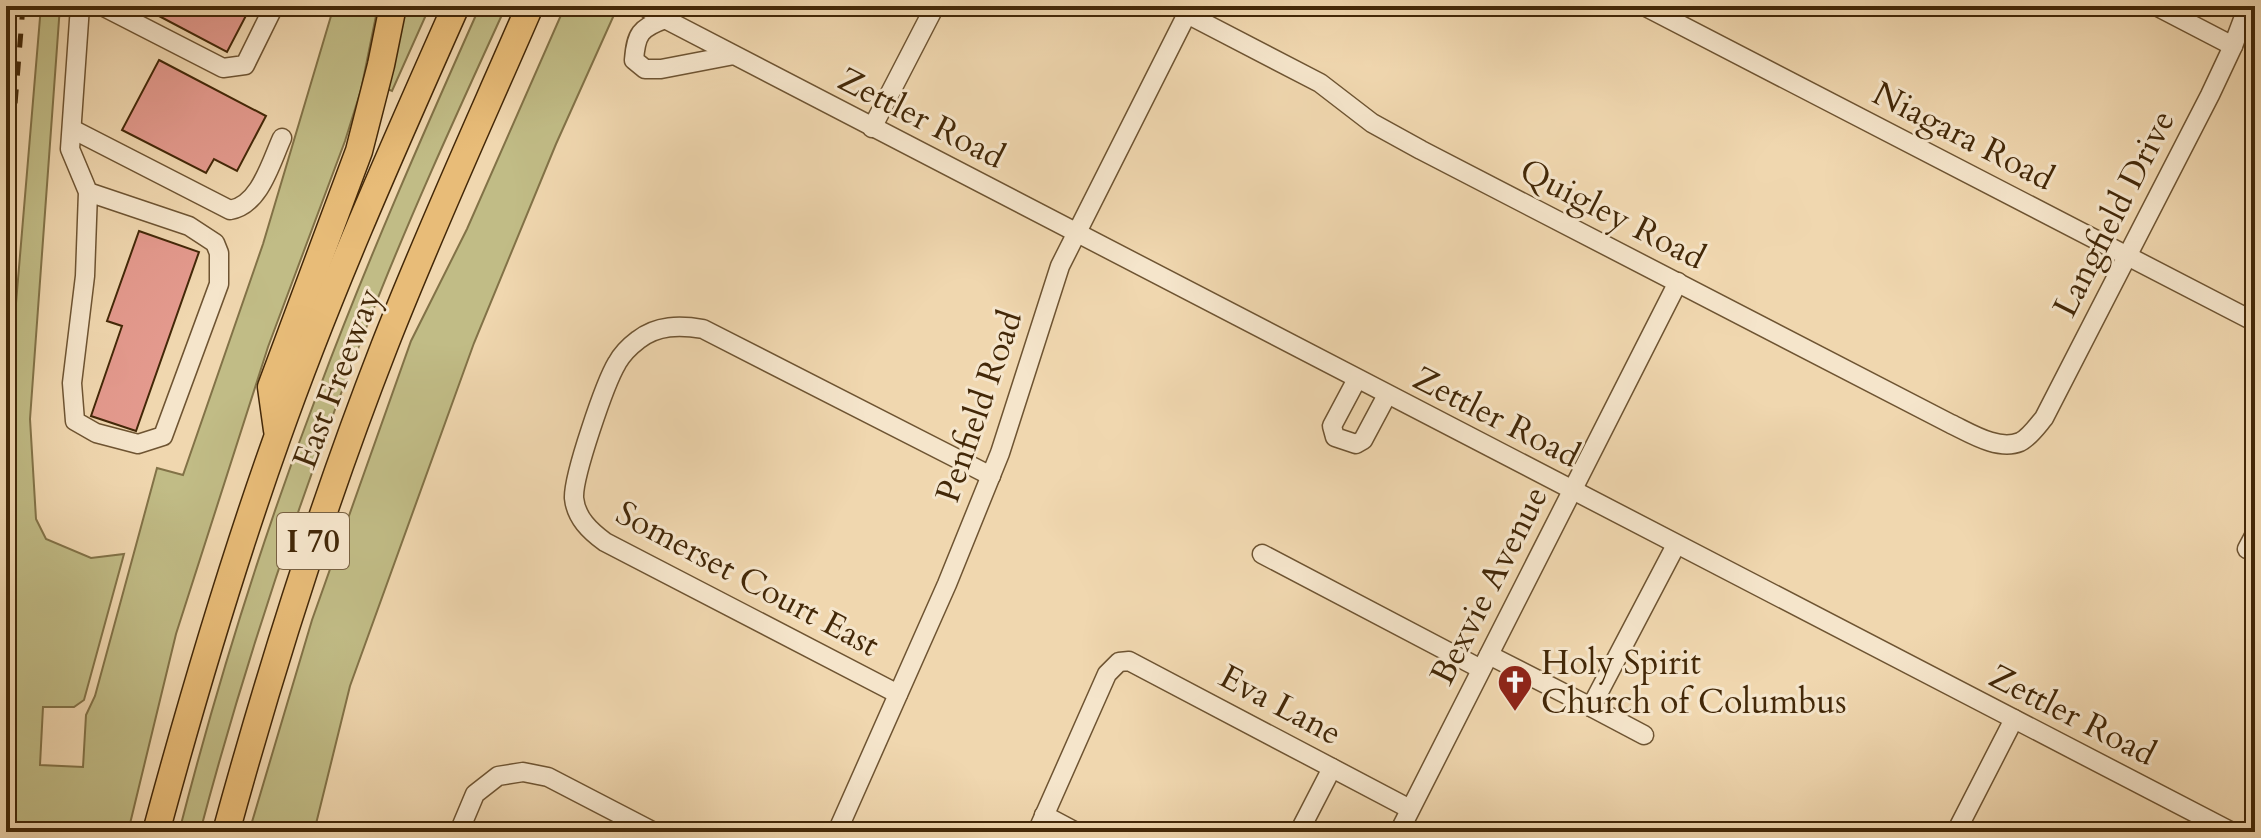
<svg xmlns="http://www.w3.org/2000/svg" width="2261" height="838" viewBox="0 0 2261 838" font-family="Cardo,serif">
<style>
.green{fill:#c1bc86;stroke:#827247;stroke-width:2}
.building{fill:#e49a8e;stroke:#432808;stroke-width:2}
.lines{fill:none;stroke-linecap:round;stroke-linejoin:round}
.minor-casing{stroke:#6e5432;stroke-width:21}
.highway-casing{stroke:#432808;stroke-width:29}
.minor{stroke:#f5e5cb;stroke-width:18}
.highway{stroke:#e8bc78;stroke-width:26}
.rail{stroke:#432808;stroke-width:5;stroke-dasharray:14 14;stroke-linecap:butt}
.labels{text-anchor:middle;stroke-width:6;stroke-linejoin:round;paint-order:stroke}
.shield{fill:#f5e5cb;stroke:#786142;stroke-width:2}
.shield-label{font-size:32px;font-weight:bold;fill:#432808}
.street-label{font-size:34px;fill:#432808;stroke:#f5e5cb}
.poi-label{font-size:34px;fill:#432808;stroke:#f5e5cb;text-anchor:start}
</style>
<rect width="100%" height="100%" fill="#f0d7af"/>
<filter id="stains"><feTurbulence type="fractalNoise" baseFrequency=".0025" numOctaves="4"/><feColorMatrix values="0 0 0 0 .2 0 0 0 0 .09 0 0 0 0 .02 0 0 0 .5 -.17"/></filter>
<radialGradient id="worn" r=".72"><stop offset=".6" stop-color="#630" stop-opacity="0"/><stop offset="1" stop-color="#630" stop-opacity=".3"/></radialGradient>
<g class="green">
<path d="M 41,6 L 60,6 L 30,419 L 36,519 L 46,539 L 91,558 L 124,554 L 84,700 L 74,707 L 43,707 L 40,765 L 83,767 L 86,715 L 95,696 L 157,468 L 183,475 L 263,244 L 331,16 L 330,6 L 378,6 L 361,90 L 345,141 L 268,347 L 176,634 L 128,832 L 6,832 L 6,422 Z"/>
<path d="M 405,6 L 430,6 L 392,91 L 387,89 Z"/>
<path d="M 480,6 L 506,6 C 459,109 411,213 370,318 C 304,486 246,658 200,832 L 179,832 C 217,684 263,536 318,392 C 367,261 423,134 480,6 Z"/>
<path d="M 565,6 L 618,6 L 556,144 L 474,343 L 350,686 L 314,832 L 249,832 L 312,620 L 411,341 L 467,229 Z"/>
</g>
<g class="building">
<path d="M 140,6 L 251,6 L 227,52 Z"/>
<path d="M 159,60 L 266,116 L 237,171 L 214,159 L 206,173 L 122,130 Z"/>
<path d="M 139,231 L 199,252 L 136,431 L 91,416 L 122,326 L 107,321 Z"/>
</g>
<g class="lines">
<g class="minor-casing">
<g id="minor">
<path d="M 80,6 L 70,149 L 88,192 L 189,226 L 215,243 L 219,253 L 219,284 L 163,436 L 138,444 L 96,433 L 75,421 L 72,383 L 85,276 L 88,192"/>
<path d="M 102,6 L 223,68 L 245,65 L 274,6"/>
<path d="M 643,6 L 665,19"/>
<path d="M 1644,6 L 2255,322"/>
<path d="M 2156,6 L 2233,46"/>
<path d="M 1187,14 L 1320,83 L 1372,123 L 1421,150 L 1951,424 C 1970,433 1998,451 2020,442 C 2029,438 2038,425 2044,418 L 2210,95 L 2233,46 L 2248,6"/>
<path d="M 734,55 L 661,69 L 645,69 L 634,60 C 636,34 640,28 665,19 L 2232,832"/>
<path d="M 872,128 L 935,6"/>
<path d="M 72,129 L 230,210 C 260,205 271,162 282,138"/>
<path d="M 1357,379 L 1332,426 L 1335,437 L 1356,444 L 1363,440 L 1387,395"/>
<path d="M 2247,549 L 2255,534"/>
<path d="M 1262,554 L 1481,669"/>
<path d="M 1489,655 L 1591,707 L 1676,545"/>
<path d="M 898,694 L 605,542 C 590,531 576,518 574,498 C 573,476 605,383 617,363 C 622,354 630,346 638,340 C 657,325 680,325 703,329 L 991,476"/>
<path d="M 1591,707 L 1644,735"/>
<path d="M 1044,815 L 1076,832"/>
<path d="M 459,832 L 475,794 L 498,776 L 523,772 L 548,777 L 654,832"/>
<path d="M 837,832 L 947,584 L 1000,453 L 1060,266 L 1191,6"/>
<path d="M 1037,832 L 1107,674 L 1119,662 L 1129,661 L 1410,809"/>
<path d="M 1299,832 L 1332,768"/>
<path d="M 1399,832 L 1678,282"/>
<path d="M 1956,832 L 2014,719"/>
</g>
</g>
<g class="highway-casing">
<g id="highway">
<path d="M 277,430 L 271,387 L 359,151 L 381,65 L 393,6"/>
<path d="M 156,832 C 192,699 231,567 277,438 C 329,291 393,148 456,6"/>
<path d="M 226,832 C 271,668 322,506 384,347 C 429,232 481,119 530,6"/>
</g>
</g>
<use href="#minor" class="minor"/>
<use href="#highway" class="highway"/>
<path class="rail" d="M 6,215 L 23,6"/>
</g>
<defs>
<g id="church-pin" transform="scale(1.8)"><path d="M0 17L-7.5 6A9.5 9.5 0 1 1 7.5 6Z" fill="#8f2418" stroke="#f5e5cb"/><path d="M-1.2-6h2.4v3.5h3.3v2.4h-3.3V6h-2.4V-.1h-3.3v-2.4h3.3Z" fill="#fff"/></g>
</defs>
<g fill-rule="evenodd">
<use href="#church-pin" x="1515" y="682"/>
</g>
<g class="labels">
<rect class="shield" x="277" y="513" width="72" height="56" rx="6"/>
<g class="shield-label">
<text x="313" y="552">I 70</text>
</g>
<g class="street-label">
<text transform="translate(922 117) rotate(27)" y="12">Zettler Road</text>
<text transform="translate(1964 135) rotate(27)" y="12">Niagara Road</text>
<text transform="translate(1613 213) rotate(27)" y="12">Quigley Road</text>
<text transform="translate(2113 213) rotate(-63)" y="12">Langfield Drive</text>
<text transform="translate(336 378) rotate(-69)" y="12">East Freeway</text>
<text transform="translate(978 406) rotate(-71)" y="12">Penfield Road</text>
<text transform="translate(1497 416) rotate(27)" y="12">Zettler Road</text>
<text transform="translate(748 578) rotate(28)" y="12">Somerset Court East</text>
<text transform="translate(1488 585) rotate(-63)" y="12">Bexvie Avenue</text>
<text transform="translate(1281 704) rotate(28)" y="12">Eva Lane</text>
<text transform="translate(2073 714) rotate(27)" y="12">Zettler Road</text>
</g>
<g class="poi-label">
<text x="1541" y="674">Holy Spirit<tspan x="1541" dy="39">Church of Columbus</tspan></text>
</g>
</g>
<rect width="2261" height="838" fill="none" stroke="#f0d7af" stroke-width="32"/>
<rect x="8" y="8" width="2245" height="822" fill="none" stroke="#432808" stroke-width="4"/>
<rect x="16" y="16" width="2229" height="806" fill="none" stroke="#432808" stroke-width="2"/>
<rect width="100%" height="100%" filter="url(#stains)"/>
<rect width="100%" height="100%" fill="url(#worn)"/>
</svg>
